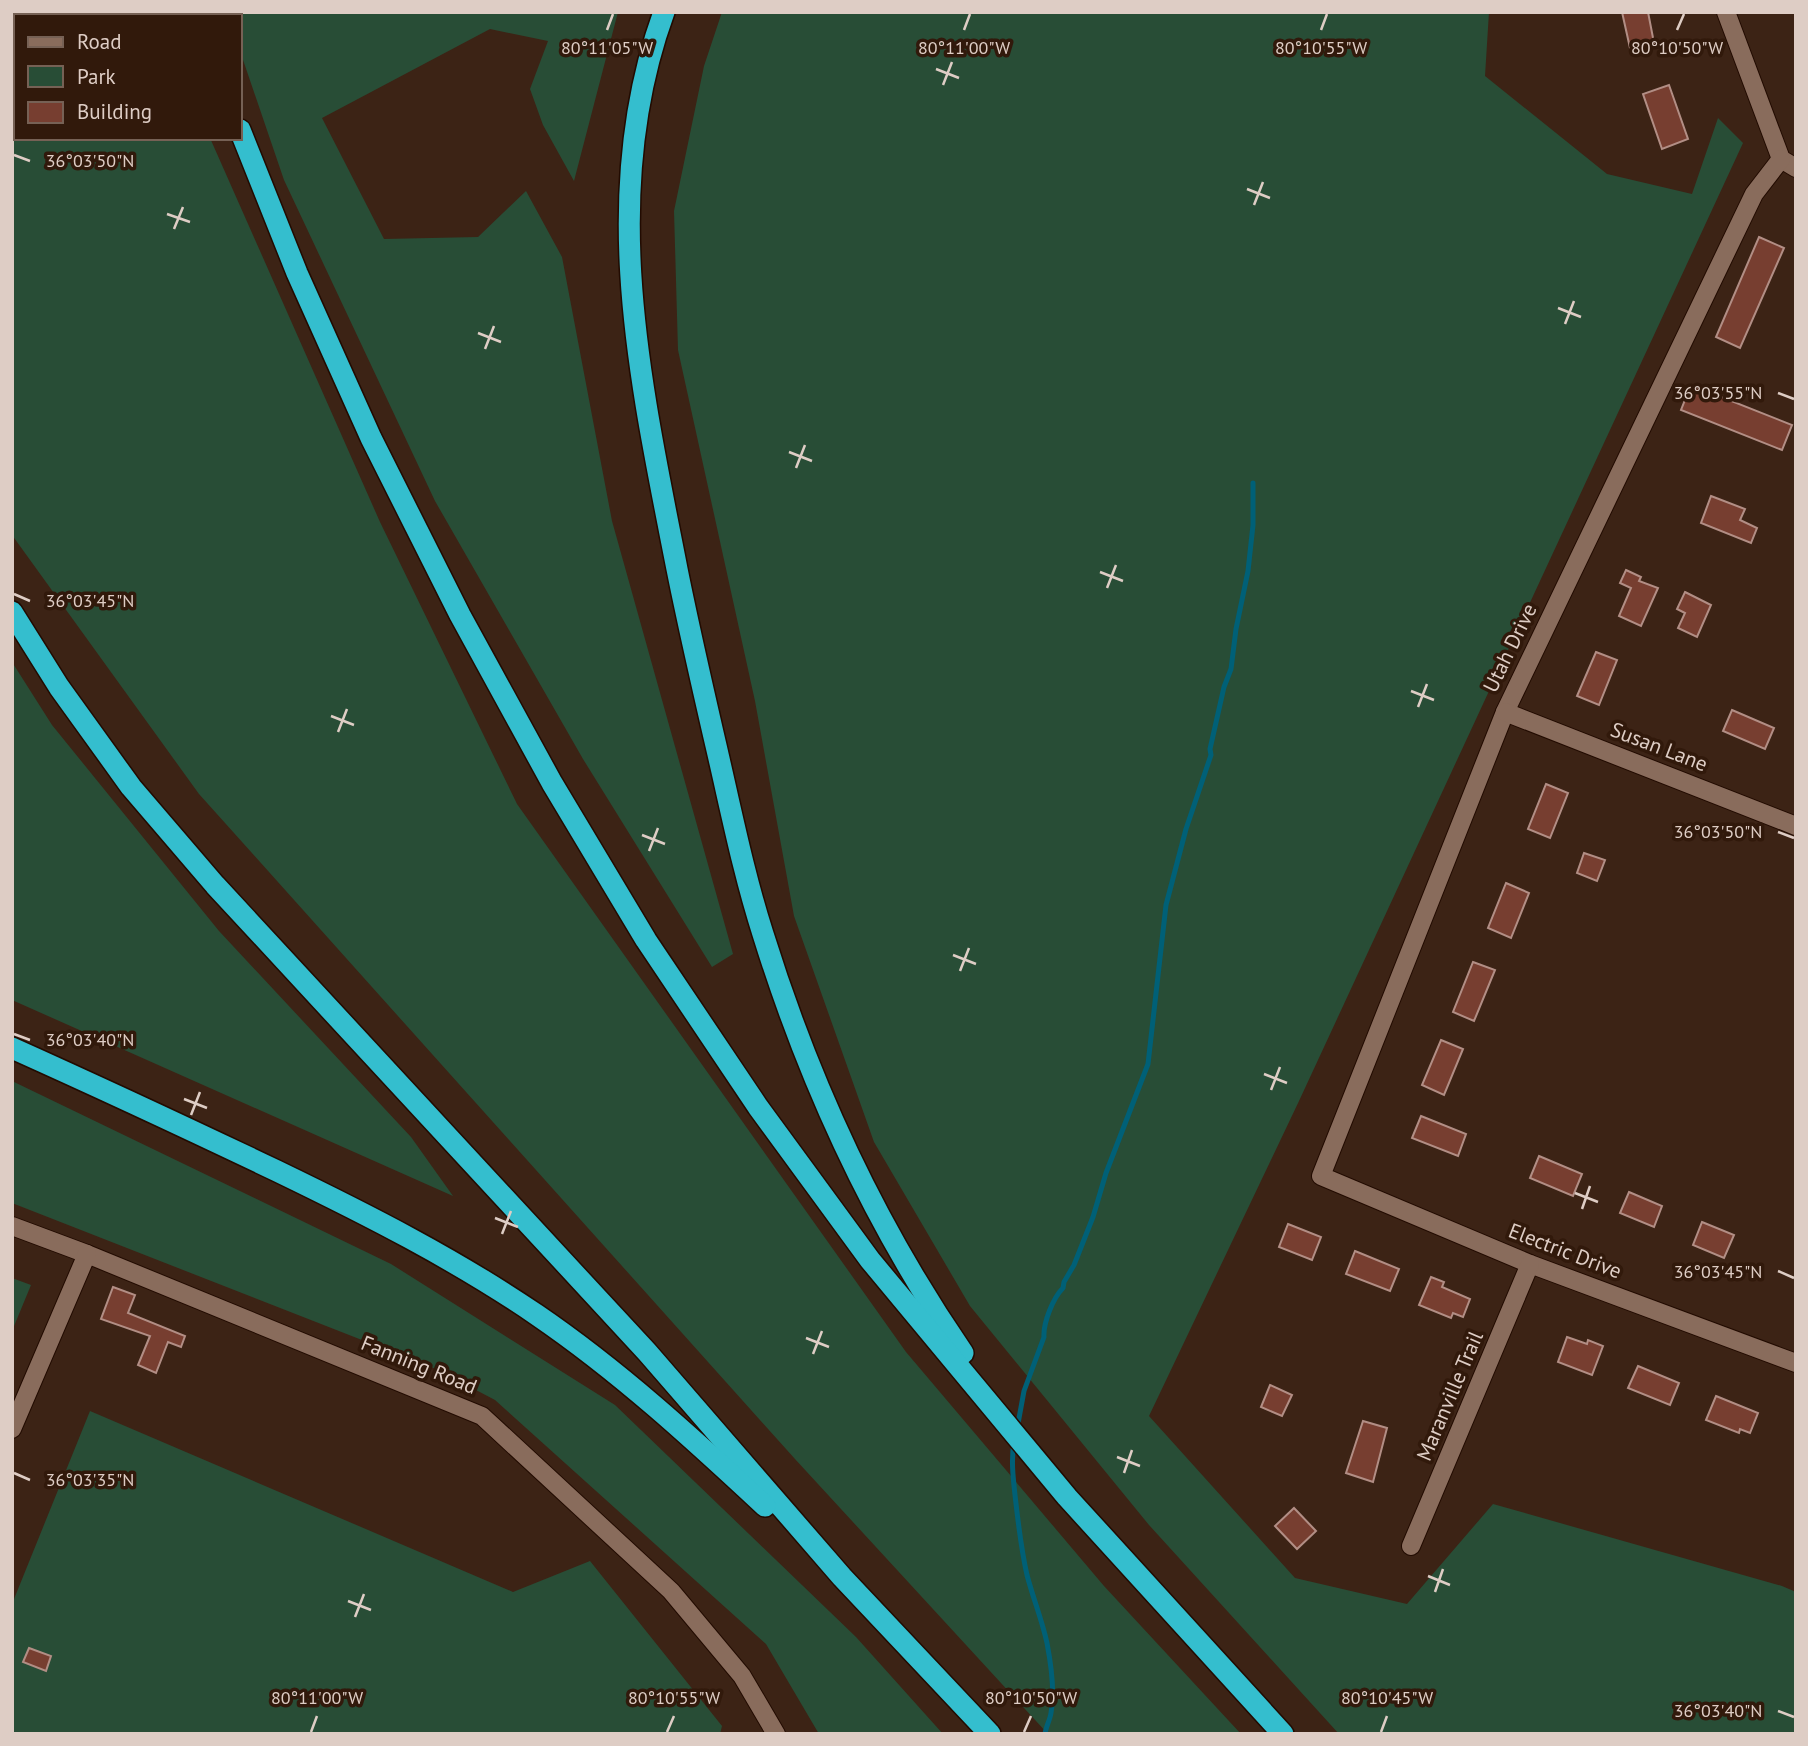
<svg xmlns="http://www.w3.org/2000/svg" width="1808" height="1746" viewBox="0 0 1808 1746" font-family="'PT Sans',sans-serif">
<style>
.green{fill:#284d36}
.lines{fill:none;stroke-linecap:round;stroke-linejoin:round}
.stream{stroke:#006077;stroke-width:5}
.building{fill:#773e30;stroke:#b28e85;stroke-width:2}
.minor-casing{stroke:#220b01;stroke-width:20}
.highway-casing{stroke:#220b01;stroke-width:24}
.minor{stroke:#896c5c;stroke-width:18}
.highway{stroke:#34bece;stroke-width:21}
.ticks{fill:none;stroke:#decdc5;stroke-width:2.5}
.labels{text-anchor:middle;stroke-width:7;stroke-linejoin:round;paint-order:stroke}
.street-label{font-size:21px;fill:#decdc5;stroke:#31190b}
.ticks-label{font-size:18px;text-anchor:middle;fill:#decdc5;stroke:#31190b;stroke-width:7;stroke-linejoin:round;paint-order:stroke}
</style>
<rect width="100%" height="100%" fill="#3c2315"/>
<g class="green">
<path d="M 12,12 L 161,12 L 162,16 L 16,16 L 16,138 L 210,138 L 380,522 L 517,804 L 906,1352 L 1104,1586 L 1241,1734 L 1048,1734 L 795,1459 L 199,794 L 12,535 Z"/>
<path d="M 226,12 L 618,12 L 574,181 L 543,125 L 530,89 L 548,41 L 490,29 L 322,118 L 384,239 L 478,237 L 526,191 L 562,257 L 612,521 L 733,954 L 712,967 L 583,759 L 435,501 L 284,180 L 240,51 L 240,16 L 228,16 Z"/>
<path d="M 722,12 L 1489,12 L 1485,76 L 1607,174 L 1692,194 L 1718,118 L 1743,143 L 1299,1101 L 1149,1416 L 1295,1578 L 1407,1604 L 1493,1504 L 1782,1586 L 1796,1592 L 1796,1734 L 1339,1734 L 1149,1525 L 970,1306 L 874,1142 L 794,916 L 755,701 L 678,350 L 674,211 L 704,66 Z"/>
<path d="M 12,662 L 52,725 L 219,931 L 411,1137 L 453,1196 L 12,1000 Z"/>
<path d="M 12,1081 L 391,1264 L 615,1405 L 856,1637 L 943,1734 L 819,1734 L 766,1644 L 495,1400 L 436,1369 L 12,1203 Z"/>
<path d="M 12,1278 L 31,1285 L 12,1331 Z"/>
<path d="M 90,1411 L 513,1592 L 590,1561 L 722,1726 L 720,1734 L 12,1734 L 12,1604 Z"/>
</g>
<g class="lines">
<g class="stream">
<path d="M 1017,1429 L 1024,1391 L 1044,1337 C 1043,1323 1053,1298 1063,1288 L 1064,1282 L 1074,1265 L 1093,1217 L 1106,1173 L 1148,1064 L 1166,905 L 1186,829 L 1211,755 L 1210,749 L 1224,687 L 1231,669 L 1236,629 L 1248,571 L 1253,525 L 1253,483"/>
<path d="M 1014,1442 C 1011,1460 1013,1477 1015,1495 C 1018,1522 1021,1549 1027,1575 C 1033,1598 1042,1620 1047,1643 C 1051,1664 1055,1692 1051,1713 C 1050,1720 1046,1726 1045,1734"/>
</g>
</g>
<g class="building">
<path d="M 1622,12 L 1648,12 L 1654,43 L 1630,48 Z"/>
<path d="M 1669,85 L 1688,139 L 1662,149 L 1643,94 Z"/>
<path d="M 1759,237 L 1784,248 L 1740,348 L 1716,337 Z"/>
<path d="M 1691,385 L 1792,425 L 1782,450 L 1681,410 Z"/>
<path d="M 1711,496 L 1745,509 L 1740,520 L 1757,528 L 1751,543 L 1701,523 Z"/>
<path d="M 1626,570 L 1641,577 L 1639,581 L 1658,588 L 1641,626 L 1619,616 L 1631,588 L 1620,583 Z"/>
<path d="M 1685,592 L 1711,605 L 1697,637 L 1678,628 L 1685,613 L 1677,609 Z"/>
<path d="M 1596,652 L 1617,660 L 1599,705 L 1577,696 Z"/>
<path d="M 1732,710 L 1774,728 L 1765,749 L 1723,731 Z"/>
<path d="M 1546,784 L 1568,793 L 1550,838 L 1528,829 Z"/>
<path d="M 1584,853 L 1605,860 L 1597,881 L 1577,873 Z"/>
<path d="M 1506,883 L 1529,893 L 1511,938 L 1488,928 Z"/>
<path d="M 1473,962 L 1495,970 L 1474,1021 L 1453,1012 Z"/>
<path d="M 1441,1040 L 1463,1049 L 1444,1095 L 1422,1085 Z"/>
<path d="M 1421,1116 L 1466,1134 L 1458,1156 L 1412,1138 Z"/>
<path d="M 1539,1156 L 1582,1174 L 1573,1196 L 1530,1178 Z"/>
<path d="M 1629,1192 L 1662,1206 L 1654,1227 L 1620,1213 Z"/>
<path d="M 1702,1222 L 1734,1235 L 1724,1258 L 1693,1245 Z"/>
<path d="M 1288,1224 L 1321,1237 L 1312,1260 L 1279,1247 Z"/>
<path d="M 1355,1251 L 1399,1269 L 1390,1291 L 1346,1274 Z"/>
<path d="M 1431,1277 L 1444,1282 L 1442,1287 L 1470,1299 L 1463,1317 L 1453,1313 L 1451,1318 L 1419,1305 Z"/>
<path d="M 113,1287 L 135,1295 L 128,1313 L 185,1336 L 181,1347 L 168,1342 L 156,1373 L 138,1365 L 150,1336 L 101,1319 Z"/>
<path d="M 1567,1337 L 1587,1344 L 1588,1340 L 1603,1346 L 1592,1375 L 1558,1362 Z"/>
<path d="M 1638,1366 L 1679,1383 L 1670,1405 L 1628,1388 Z"/>
<path d="M 1270,1385 L 1292,1395 L 1282,1416 L 1261,1407 Z"/>
<path d="M 1716,1396 L 1758,1413 L 1750,1433 L 1740,1429 L 1739,1433 L 1706,1420 Z"/>
<path d="M 1363,1421 L 1387,1428 L 1373,1482 L 1346,1473 Z"/>
<path d="M 1294,1508 L 1316,1531 L 1297,1549 L 1275,1526 Z"/>
<path d="M 29,1648 L 51,1656 L 46,1671 L 23,1662 Z"/>
</g>
<g class="lines">
<g class="minor-casing">
<g id="minor">
<path d="M 1726,12 L 1781,159 L 1796,168"/>
<path d="M 1781,159 L 1754,194 L 1505,712 L 1321,1176 L 1530,1264 L 1796,1363"/>
<path d="M 1505,712 L 1796,826"/>
<path d="M 12,1226 L 87,1254 L 482,1416 L 671,1591 L 742,1676 L 776,1734"/>
<path d="M 12,1429 L 87,1254"/>
<path d="M 1411,1546 L 1530,1264"/>
</g>
</g>
<g class="highway-casing">
<g id="highway">
<path d="M 192,12 L 194,16"/>
<path d="M 664,12 C 597,195 641,385 677,569 C 690,634 705,698 720,763 C 733,820 745,878 763,934 C 809,1082 875,1225 963,1353"/>
<path d="M 240,130 L 297,273 L 371,438 L 460,615 L 552,783 L 646,940 L 758,1107 L 870,1260 L 1067,1497 L 1283,1734"/>
<path d="M 12,612 L 59,687 L 131,787 L 215,885 L 647,1352 L 842,1577 L 990,1734"/>
<path d="M 12,1048 C 101,1088 189,1129 277,1171 C 366,1214 455,1259 537,1315 C 619,1371 692,1438 765,1506"/>
</g>
</g>
<use href="#minor" class="minor"/>
<use href="#highway" class="highway"/>
</g>
<path class="ticks" d="M 607,30 L 613,14M 964,30 L 970,14M 1321,30 L 1327,14M 1677,30 L 1684,14M 936,69 L 959,78M 943,85 L 952,62M 14,155 L 30,161M 1247,189 L 1270,198M 1254,205 L 1263,182M 167,214 L 190,222M 174,229 L 183,207M 1558,308 L 1581,317M 1565,324 L 1574,301M 478,333 L 501,342M 485,349 L 494,326M 1778,393 L 1794,399M 789,452 L 812,461M 796,468 L 805,445M 1100,572 L 1123,581M 1107,588 L 1116,565M 14,594 L 30,601M 1411,691 L 1434,700M 1418,707 L 1427,684M 331,716 L 354,725M 338,732 L 347,709M 1778,832 L 1794,838M 642,835 L 665,844M 649,851 L 658,828M 953,955 L 976,964M 960,971 L 969,948M 14,1034 L 30,1040M 1264,1074 L 1287,1083M 1271,1090 L 1280,1067M 184,1099 L 207,1108M 191,1115 L 200,1092M 1575,1193 L 1598,1202M 1582,1209 L 1590,1186M 495,1218 L 518,1227M 502,1234 L 511,1211M 1778,1271 L 1794,1278M 806,1338 L 829,1347M 813,1354 L 822,1331M 1117,1457 L 1140,1466M 14,1473 L 30,1480M 1124,1473 L 1132,1450M 1428,1576 L 1450,1585M 1435,1592 L 1443,1569M 348,1601 L 371,1610M 355,1617 L 364,1594M 1778,1711 L 1794,1717M 311,1732 L 317,1716M 667,1732 L 674,1716M 1024,1732 L 1031,1716M 1381,1732 L 1387,1716"/>
<g class="labels">
<g class="street-label">
<text transform="translate(1510 648) rotate(-64)" y="7">Utah Drive</text>
<text transform="translate(1659 747) rotate(21)" y="7">Susan Lane</text>
<text transform="translate(1565 1251) rotate(21)" y="7">Electric Drive</text>
<text transform="translate(419 1365) rotate(22)" y="7">Fanning Road</text>
<text transform="translate(1450 1396) rotate(-67)" y="7">Maranville Trail</text>
</g>
</g>
<g class="ticks-label">
<text x="607" y="54">80°11'05"W</text>
<text x="964" y="54">80°11'00"W</text>
<text x="1321" y="54">80°10'55"W</text>
<text x="1677" y="54">80°10'50"W</text>
<text x="90" y="167">36°03'50"N</text>
<text x="1718" y="399">36°03'55"N</text>
<text x="90" y="607">36°03'45"N</text>
<text x="1718" y="838">36°03'50"N</text>
<text x="90" y="1046">36°03'40"N</text>
<text x="1718" y="1278">36°03'45"N</text>
<text x="90" y="1486">36°03'35"N</text>
<text x="317" y="1704">80°11'00"W</text>
<text x="674" y="1704">80°10'55"W</text>
<text x="1031" y="1704">80°10'50"W</text>
<text x="1387" y="1704">80°10'45"W</text>
<text x="1718" y="1717">36°03'40"N</text>
</g>
<rect width="1808" height="1746" fill="none" stroke="#decdc5" stroke-width="28"/>
<rect x="14" y="14" width="228" height="126" fill="#31190b" stroke="#766155" stroke-width="2"/>
<rect x="28" y="37" width="35" height="10" fill="#896c5c" stroke="#766155" stroke-width="2"/>
<text x="77" y="49" font-size="21" fill="#decdc5">Road</text>
<rect x="28" y="66" width="35" height="21" fill="#284d36" stroke="#766155" stroke-width="2"/>
<text x="77" y="84" font-size="21" fill="#decdc5">Park</text>
<rect x="28" y="102" width="35" height="21" fill="#773e30" stroke="#766155" stroke-width="2"/>
<text x="77" y="119" font-size="21" fill="#decdc5">Building</text>
</svg>
